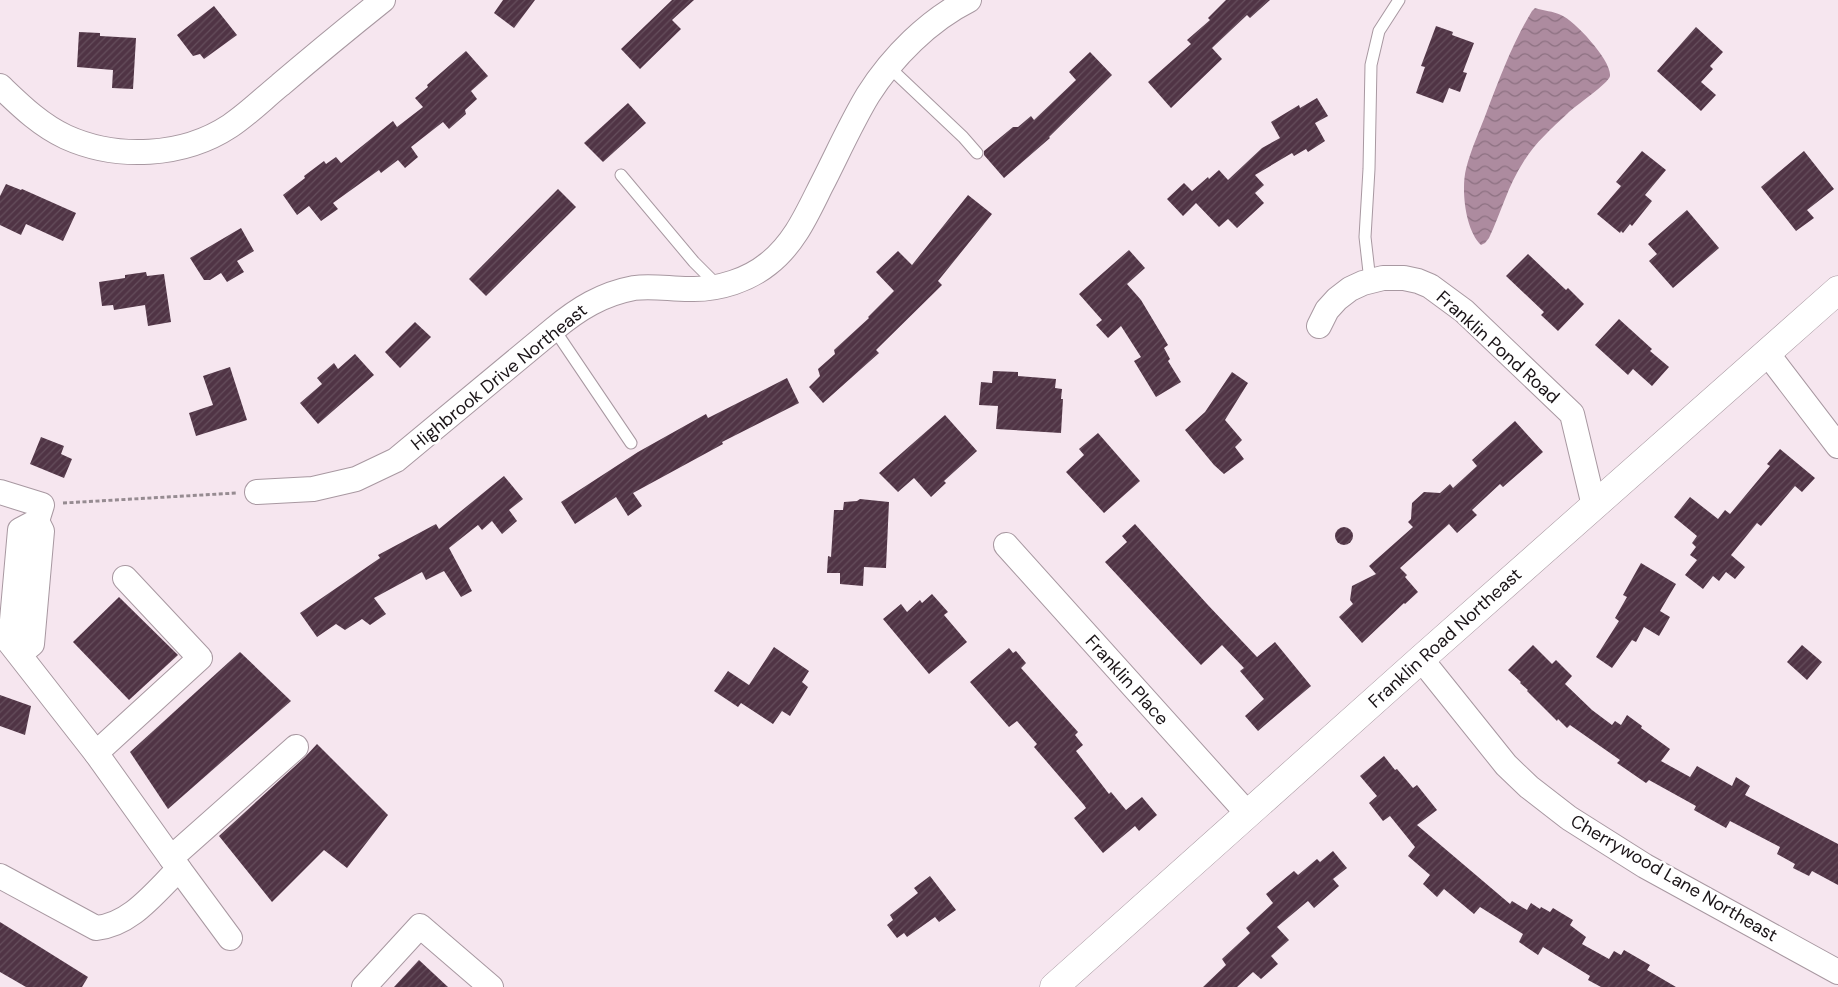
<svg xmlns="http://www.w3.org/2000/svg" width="1838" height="987" viewBox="0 0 1838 987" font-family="'DM Sans',sans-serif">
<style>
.water{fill:url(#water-waves)}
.building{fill:url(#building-hatch)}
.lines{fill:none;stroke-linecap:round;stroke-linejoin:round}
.lane-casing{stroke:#a898a1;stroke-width:13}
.street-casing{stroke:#a898a1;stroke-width:26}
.secondary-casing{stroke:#a898a1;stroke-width:29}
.path{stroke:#968b91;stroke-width:3;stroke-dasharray:4 2.5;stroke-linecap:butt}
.lane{stroke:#fff;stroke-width:11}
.street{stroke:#fff;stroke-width:24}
.secondary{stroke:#fff;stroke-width:28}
.labels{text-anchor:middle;stroke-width:5;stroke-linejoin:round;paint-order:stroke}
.street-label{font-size:18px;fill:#1a1417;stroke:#fff}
</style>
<defs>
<pattern id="water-waves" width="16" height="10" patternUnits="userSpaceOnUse" patternTransform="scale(1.25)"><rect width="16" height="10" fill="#ad8b9f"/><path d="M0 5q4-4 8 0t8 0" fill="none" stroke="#8c7081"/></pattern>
<pattern id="building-hatch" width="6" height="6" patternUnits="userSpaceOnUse" patternTransform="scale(1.25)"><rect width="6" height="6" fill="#503445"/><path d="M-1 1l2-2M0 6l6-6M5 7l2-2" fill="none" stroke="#654e5c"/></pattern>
</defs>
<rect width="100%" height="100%" fill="#f6e6ef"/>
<path class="water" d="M 1535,8 C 1544,11 1553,11 1561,15 C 1575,21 1612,61 1610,76 C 1609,83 1575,106 1568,113 C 1552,128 1535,143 1524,161 C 1508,185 1501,213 1489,238 L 1485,243 L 1481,245 C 1465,230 1461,189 1466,169 C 1471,149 1480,130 1487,111 C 1500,77 1513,42 1532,11 Z"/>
<g class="building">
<path d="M 503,0 L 535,0 L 514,28 L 494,13 Z"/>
<path d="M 672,0 L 694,0 L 672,20 L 681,29 L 640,69 L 621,49 Z"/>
<path d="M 1226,0 L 1270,0 L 1250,18 L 1247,15 L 1212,48 L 1222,59 L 1171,108 L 1148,82 L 1191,44 L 1187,40 L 1210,20 L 1208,18 Z"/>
<path d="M 214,6 L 237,35 L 204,59 L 200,54 L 193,56 L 177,35 Z"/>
<path d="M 1436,26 L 1453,32 L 1452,35 L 1474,43 L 1463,72 L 1467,73 L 1460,92 L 1449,88 L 1443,103 L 1416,93 L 1425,67 L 1421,66 Z"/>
<path d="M 1696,27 L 1723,52 L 1710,66 L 1713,69 L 1701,82 L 1716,95 L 1701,111 L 1657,71 Z"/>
<path d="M 79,32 L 100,33 L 100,36 L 136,38 L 133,89 L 112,88 L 113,70 L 77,67 Z"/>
<path d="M 466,51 L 488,76 L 471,91 L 477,99 L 465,110 L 466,114 L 449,129 L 443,122 L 411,147 L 418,157 L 405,168 L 398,160 L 381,173 L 379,170 L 333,203 L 338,209 L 321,221 L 309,206 L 297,215 L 283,195 L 305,178 L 304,176 L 324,161 L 326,164 L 336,157 L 341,163 L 393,121 L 397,127 L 423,107 L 415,98 L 428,87 L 427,85 Z"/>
<path d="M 1090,52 L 1112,75 L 1049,137 L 1050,138 L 1004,178 L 984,155 L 984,151 L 1013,127 L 1018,127 L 1031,116 L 1034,120 L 1076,80 L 1069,72 Z"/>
<path d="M 1317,98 L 1328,116 L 1315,123 L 1325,141 L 1308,152 L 1306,149 L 1294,156 L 1292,153 L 1255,175 L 1264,185 L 1255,193 L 1264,203 L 1237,228 L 1228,219 L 1219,227 L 1196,203 L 1183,216 L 1167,199 L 1184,183 L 1192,191 L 1208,177 L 1209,179 L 1219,170 L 1228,180 L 1262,148 L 1280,138 L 1271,122 L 1299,105 L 1300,108 Z"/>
<path d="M 628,103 L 646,123 L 603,162 L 584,143 Z"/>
<path d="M 1642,151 L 1666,170 L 1645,195 L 1652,201 L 1632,226 L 1630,224 L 1623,233 L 1621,231 L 1620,233 L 1597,214 L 1621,186 L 1616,182 Z"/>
<path d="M 1804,151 L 1834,189 L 1807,210 L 1814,218 L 1796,231 L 1761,187 Z"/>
<path d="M 6,184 L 21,190 L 22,189 L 76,213 L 63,241 L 26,224 L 21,235 L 0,225 L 0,196 Z"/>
<path d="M 558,189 L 576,207 L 486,296 L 469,279 Z"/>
<path d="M 968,195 L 992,214 L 938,281 L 942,285 L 876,350 L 879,353 L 823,403 L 809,387 L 820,376 L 818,369 L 835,354 L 834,350 L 869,318 L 868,317 L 894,291 L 876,272 L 898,251 L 912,265 Z"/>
<path d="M 1687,210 L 1719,248 L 1673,288 L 1649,261 L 1657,254 L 1648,244 Z"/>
<path d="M 241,228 L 254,251 L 237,261 L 244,272 L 227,282 L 221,273 L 210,280 L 204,280 L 190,258 Z"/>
<path d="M 1129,250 L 1145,268 L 1127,284 L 1141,300 L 1168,345 L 1164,348 L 1170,359 L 1168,361 L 1181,382 L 1156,397 L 1134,361 L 1141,357 L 1121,326 L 1108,338 L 1096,325 L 1102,320 L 1079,294 Z"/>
<path d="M 1528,254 L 1566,290 L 1568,288 L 1584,304 L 1558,331 L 1541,315 L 1544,312 L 1506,276 Z"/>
<path d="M 146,272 L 147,276 L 164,274 L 171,322 L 148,326 L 145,305 L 114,310 L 113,305 L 102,306 L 99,282 L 125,278 L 125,275 Z"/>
<path d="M 1619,319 L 1652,349 L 1650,351 L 1669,367 L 1652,386 L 1633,369 L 1628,375 L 1595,345 Z"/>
<path d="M 415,322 L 431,337 L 400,368 L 385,352 Z"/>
<path d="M 355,354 L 374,375 L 318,424 L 300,403 L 322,384 L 317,378 L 334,363 L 338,369 Z"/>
<path d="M 230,367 L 247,420 L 196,436 L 189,413 L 213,405 L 203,376 Z"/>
<path d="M 993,371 L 1018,372 L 1018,376 L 1056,379 L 1055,388 L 1062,389 L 1061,399 L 1063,399 L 1061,433 L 996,429 L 998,406 L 979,405 L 981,382 L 992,383 Z"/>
<path d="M 1232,372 L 1248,383 L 1225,420 L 1242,440 L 1235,447 L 1244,459 L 1224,474 L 1214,465 L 1185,430 L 1205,412 Z"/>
<path d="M 787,378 L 799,403 L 722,442 L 723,444 L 633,493 L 642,506 L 628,516 L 616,497 L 575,524 L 561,502 L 638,452 L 706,414 L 708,418 Z"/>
<path d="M 945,415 L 977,451 L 944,481 L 946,483 L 931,497 L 914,478 L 898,492 L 879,473 Z"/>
<path d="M 1515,421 L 1543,452 L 1503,487 L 1500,484 L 1472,510 L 1477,515 L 1457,533 L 1449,524 L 1400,568 L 1407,575 L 1405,577 L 1418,592 L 1405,604 L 1404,603 L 1362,643 L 1339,617 L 1353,604 L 1350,600 L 1352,586 L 1376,574 L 1369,566 L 1413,527 L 1408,522 L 1411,519 L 1412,503 L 1424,492 L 1440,493 L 1450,484 L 1453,488 L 1477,466 L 1472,460 Z"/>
<path d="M 1098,433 L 1140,481 L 1104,513 L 1066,472 L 1084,455 L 1079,449 Z"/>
<path d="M 41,437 L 64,446 L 61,454 L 72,459 L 64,478 L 30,464 Z"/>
<path d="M 1780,449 L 1815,478 L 1802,492 L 1795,486 L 1761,526 L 1757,523 L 1731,555 L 1745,567 L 1735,579 L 1726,572 L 1719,581 L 1713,576 L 1703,589 L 1685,575 L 1697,560 L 1690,555 L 1696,547 L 1692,543 L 1697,536 L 1674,517 L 1690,497 L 1718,519 L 1725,510 L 1730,514 L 1770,466 L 1767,464 Z"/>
<path d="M 504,476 L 523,499 L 509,510 L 517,521 L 502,534 L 492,521 L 482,530 L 478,525 L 449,548 L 472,591 L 461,597 L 444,571 L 426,580 L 422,572 L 374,598 L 386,614 L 370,625 L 362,619 L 345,630 L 336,624 L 317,637 L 300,613 L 380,558 L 378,555 L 436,524 L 439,529 Z"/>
<path d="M 860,499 L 889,502 L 886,568 L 864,567 L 863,586 L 840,584 L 840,573 L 827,573 L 828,556 L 831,557 L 834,510 L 843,510 L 844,502 L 857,501 Z"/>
<path d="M 1135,524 L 1207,604 L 1257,657 L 1275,642 L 1311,686 L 1258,731 L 1245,716 L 1264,699 L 1240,671 L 1244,668 L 1222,645 L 1201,665 L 1105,562 L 1127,542 L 1122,536 Z"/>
<circle cx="1344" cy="536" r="9"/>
<path d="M 1641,563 L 1676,584 L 1660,611 L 1670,617 L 1659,636 L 1644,627 L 1636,642 L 1632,640 L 1612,668 L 1596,657 L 1619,621 L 1615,618 L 1627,597 L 1623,595 Z"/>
<path d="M 932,594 L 948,612 L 944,615 L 967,642 L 929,674 L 883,619 L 901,604 L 907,612 L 920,600 L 922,603 Z"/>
<path d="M 119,597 L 178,655 L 129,700 L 73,642 Z"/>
<path d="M 1533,645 L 1552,664 L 1556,660 L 1572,676 L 1565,684 L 1592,710 L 1612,725 L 1615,721 L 1621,725 L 1627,715 L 1642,726 L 1641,728 L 1670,749 L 1661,761 L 1690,777 L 1697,766 L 1732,786 L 1736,777 L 1750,786 L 1745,795 L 1838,844 L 1838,885 L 1812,871 L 1809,876 L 1793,868 L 1795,864 L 1777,854 L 1780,847 L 1730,821 L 1726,828 L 1694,810 L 1696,806 L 1649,780 L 1646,783 L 1617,763 L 1620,760 L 1570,725 L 1567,728 L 1558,719 L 1557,721 L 1527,691 L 1528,690 L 1520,683 L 1521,682 L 1508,670 Z"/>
<path d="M 1802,645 L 1822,662 L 1807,680 L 1787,662 Z"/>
<path d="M 774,647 L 809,671 L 802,682 L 808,687 L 790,716 L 782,711 L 773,724 L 741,703 L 738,707 L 714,691 L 728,671 L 749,685 Z"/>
<path d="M 1009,648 L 1013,653 L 1016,651 L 1026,663 L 1021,668 L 1078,732 L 1075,735 L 1083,745 L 1076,751 L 1109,794 L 1111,792 L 1126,810 L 1142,797 L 1157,815 L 1139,831 L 1135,826 L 1103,853 L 1074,818 L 1086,808 L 1084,805 L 1034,747 L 1037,744 L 1017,721 L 1009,727 L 970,682 Z"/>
<path d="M 240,652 L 291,701 L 168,809 L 130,752 Z"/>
<path d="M 0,695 L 31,706 L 25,735 L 0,726 Z"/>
<path d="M 317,744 L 388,815 L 347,868 L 324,850 L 272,902 L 219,836 L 305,757 Z"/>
<path d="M 1384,756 L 1395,770 L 1397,769 L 1413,788 L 1417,785 L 1437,810 L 1417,825 L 1510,904 L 1512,901 L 1527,910 L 1531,903 L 1540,909 L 1541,907 L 1550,912 L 1553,908 L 1573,920 L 1570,925 L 1586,937 L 1582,944 L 1609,959 L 1614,951 L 1621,955 L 1624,950 L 1650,965 L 1647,970 L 1676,987 L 1601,987 L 1588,980 L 1590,976 L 1543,947 L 1538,955 L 1519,942 L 1523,934 L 1480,907 L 1474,914 L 1444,889 L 1437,897 L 1423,884 L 1430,875 L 1408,856 L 1415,847 L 1390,816 L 1383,821 L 1369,803 L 1377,796 L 1360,776 Z"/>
<path d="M 1333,851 L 1347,868 L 1333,879 L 1339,886 L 1314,908 L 1308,901 L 1277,927 L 1289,940 L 1271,956 L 1278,964 L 1261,979 L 1253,972 L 1237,987 L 1203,987 L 1226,965 L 1222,959 L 1250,933 L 1246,928 L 1273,903 L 1266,894 L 1294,871 L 1298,875 L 1317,859 L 1320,862 Z"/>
<path d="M 930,876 L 956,910 L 939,922 L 935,917 L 907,937 L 904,933 L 897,938 L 887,925 L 893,920 L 890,915 L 918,893 L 914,888 Z"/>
<path d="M 0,922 L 88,977 L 82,987 L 26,987 L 0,972 Z"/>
<path d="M 419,960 L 448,987 L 394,987 Z"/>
</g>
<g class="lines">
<g class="lane-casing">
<g id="lane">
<path d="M 889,67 L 963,137 L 977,153"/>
<path d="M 621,175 L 694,262 L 718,286"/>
<path d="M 1370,281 L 1365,237 L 1369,169 L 1371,65 L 1379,31 L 1399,0"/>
<path d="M 554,329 L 631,443"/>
</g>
</g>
<g class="street-casing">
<g id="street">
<path d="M 0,86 C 20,105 40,125 66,137 C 117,160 183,157 230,126 C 248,114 264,98 280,85 C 314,56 348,28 383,0"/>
<path d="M 1319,326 L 1327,310 L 1337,299 L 1350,289 L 1363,283 L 1383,278 L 1404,278 L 1418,281 L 1430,286 L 1464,311 L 1572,414 L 1594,506"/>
<path d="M 1767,353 L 1838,446"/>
<path d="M 0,492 L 42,505 L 37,521 L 20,530 L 10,643 L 96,753 L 200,658 L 125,578"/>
<path d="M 257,492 L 313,489 L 356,479 L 396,460 L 554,329 C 578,309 602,294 634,288 C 654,285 674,290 694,289 C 720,289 748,280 768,264 C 794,244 807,214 821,186 C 836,157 851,123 868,95 C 892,57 929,20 969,0"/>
<path d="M 1006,545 L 1248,814"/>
<path d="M 20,654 L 32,644 L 42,531 L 37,521"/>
<path d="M 1421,659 L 1506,765 L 1529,787 L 1569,818 L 1645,866 L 1838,972"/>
<path d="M 96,753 L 171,858 L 296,747"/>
<path d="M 171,858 L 230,938"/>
<path d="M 0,876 L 96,928 C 131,925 155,892 179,869"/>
<path d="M 364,987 L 420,926 L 491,987"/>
</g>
</g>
<g class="secondary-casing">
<path id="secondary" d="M 1054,987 L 1421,659 L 1838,290"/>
</g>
<path class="path" d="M 63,503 L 236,493"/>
<use href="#lane" class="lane"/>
<use href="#street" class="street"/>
<use href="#secondary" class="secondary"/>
</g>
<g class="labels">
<g class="street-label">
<text transform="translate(1498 347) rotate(42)" y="6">Franklin Pond Road</text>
<text transform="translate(499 377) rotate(-39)" y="6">Highbrook Drive Northeast</text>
<text transform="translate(1445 638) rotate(-42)" y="6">Franklin Road Northeast</text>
<text transform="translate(1127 680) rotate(48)" y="6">Franklin Place</text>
<text transform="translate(1674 878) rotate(30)" y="6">Cherrywood Lane Northeast</text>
</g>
</g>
</svg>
